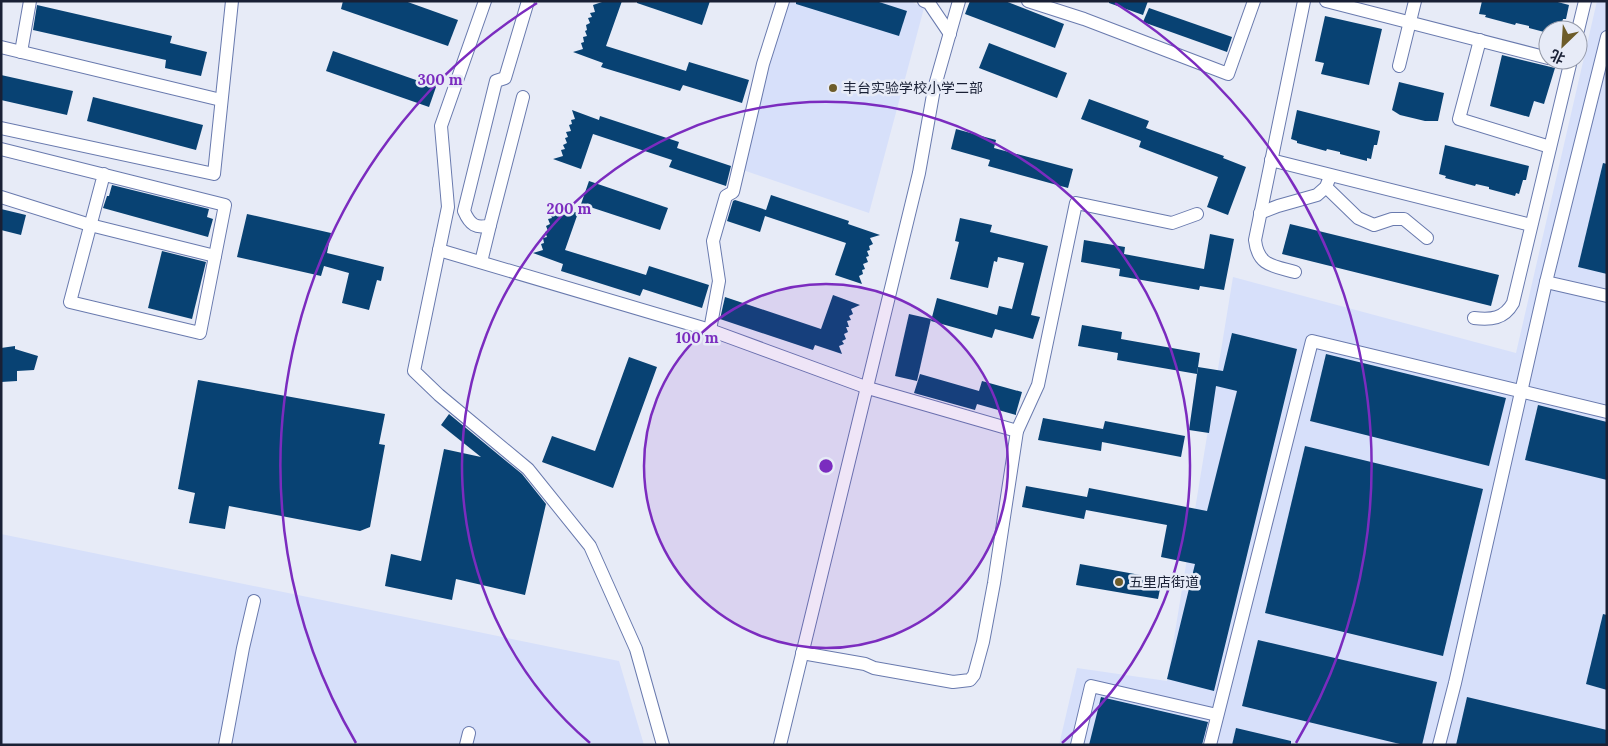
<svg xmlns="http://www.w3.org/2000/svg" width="1608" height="746" viewBox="0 0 1608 746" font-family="Lora,'Noto Sans SC',serif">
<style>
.built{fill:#d7e0fa}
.building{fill:#084273}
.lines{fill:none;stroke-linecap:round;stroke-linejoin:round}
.minor-casing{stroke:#697aae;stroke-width:14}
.minor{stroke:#fff;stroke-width:12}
.ring{fill:none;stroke:#7b2cbf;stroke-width:2.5}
.poi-dot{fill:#6d5c2a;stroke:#e7ebf7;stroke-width:2}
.labels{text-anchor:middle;stroke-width:5;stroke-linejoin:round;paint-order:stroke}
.poi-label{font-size:14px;fill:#192035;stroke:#e7ebf7;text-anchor:start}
.centre{fill:#7b2cbf;stroke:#e7ebf7;stroke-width:2.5}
.ring-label{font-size:15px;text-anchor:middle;font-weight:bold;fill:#7b2cbf;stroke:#e7ebf7;stroke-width:5;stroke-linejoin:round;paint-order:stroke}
</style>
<rect width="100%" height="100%" fill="#e7ebf7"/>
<g class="built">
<path d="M 788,1 L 910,1 L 924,8 L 869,213 L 740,169 Z"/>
<path d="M 1597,1 L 1607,1 L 1607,745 L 1059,745 L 1077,668 L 1167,681 L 1233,277 L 1516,353 Z"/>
<path d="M 1,534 L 619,661 L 644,745 L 1,745 Z"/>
</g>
<g class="building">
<path d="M 343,1 L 405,1 L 458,20 L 448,46 L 341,9 Z"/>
<path d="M 605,1 L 622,1 L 606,46 L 686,71 L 689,62 L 749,80 L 742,103 L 683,85 L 680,91 L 601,67 L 603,63 L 573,52 L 583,49 L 581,43 L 584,42 L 583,37 L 587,36 L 585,31 L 587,30 L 586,25 L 590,23 L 588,18 L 592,17 L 590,13 L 595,12 L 593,5 Z"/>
<path d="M 637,1 L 710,1 L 702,25 L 637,3 Z"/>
<path d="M 796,1 L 876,1 L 907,11 L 899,36 L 796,4 Z"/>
<path d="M 970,1 L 1005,1 L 1064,24 L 1055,48 L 965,14 Z"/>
<path d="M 1109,1 L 1148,1 L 1143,15 L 1109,3 Z"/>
<path d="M 1482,1 L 1554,1 L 1569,5 L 1566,19 L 1563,19 L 1560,30 L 1548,30 L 1548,33 L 1529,28 L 1529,26 L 1516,23 L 1515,25 L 1485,17 L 1486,15 L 1479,14 Z"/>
<path d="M 37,5 L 172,36 L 170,43 L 207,52 L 201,76 L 165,68 L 166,60 L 33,30 Z"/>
<path d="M 1149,8 L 1232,37 L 1227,52 L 1143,22 Z"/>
<path d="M 1325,16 L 1382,29 L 1369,85 L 1321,74 L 1324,63 L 1315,61 Z"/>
<path d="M 989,43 L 1067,73 L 1057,98 L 979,68 Z"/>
<path d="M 333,51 L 436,87 L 429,107 L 326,71 Z"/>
<path d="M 1502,55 L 1555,68 L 1544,104 L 1534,101 L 1529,117 L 1490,106 Z"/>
<path d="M 1,75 L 73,91 L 67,115 L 1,100 Z"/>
<path d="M 1399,82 L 1444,93 L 1438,121 L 1425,121 L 1400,115 L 1392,110 Z"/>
<path d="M 93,97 L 203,125 L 196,150 L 87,121 Z"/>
<path d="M 1089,99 L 1149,121 L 1146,128 L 1224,156 L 1223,158 L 1246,167 L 1228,215 L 1207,207 L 1218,177 L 1139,147 L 1141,141 L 1081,119 Z"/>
<path d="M 572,110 L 599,120 L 600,116 L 679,142 L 677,148 L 731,166 L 726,186 L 669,167 L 672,160 L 593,134 L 581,169 L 553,159 L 563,156 L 561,150 L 565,149 L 563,145 L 567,143 L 565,138 L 568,137 L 566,132 L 571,131 L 569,125 L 572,124 L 571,120 L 575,119 Z"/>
<path d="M 1297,110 L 1380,131 L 1377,145 L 1374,145 L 1371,159 L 1367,158 L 1367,161 L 1340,154 L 1340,152 L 1327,149 L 1326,151 L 1297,143 L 1297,141 L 1291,139 Z"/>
<path d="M 956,129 L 996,140 L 994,148 L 1073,169 L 1068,188 L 988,166 L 990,160 L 951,149 Z"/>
<path d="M 1445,145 L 1529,166 L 1526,180 L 1523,180 L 1519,194 L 1516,193 L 1515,196 L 1489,189 L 1489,187 L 1476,184 L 1475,186 L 1445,178 L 1446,176 L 1439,174 Z"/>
<path d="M 1603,163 L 1607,164 L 1607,274 L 1578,267 Z"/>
<path d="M 589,181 L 668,208 L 660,230 L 581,204 Z"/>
<path d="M 112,185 L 209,209 L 207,217 L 213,219 L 208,237 L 103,208 L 107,196 L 109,196 Z"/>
<path d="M 771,195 L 849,221 L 848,224 L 880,235 L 870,238 L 873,244 L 869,246 L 870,250 L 867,251 L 869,256 L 866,257 L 868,262 L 863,264 L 865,269 L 862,270 L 863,274 L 859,276 L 862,284 L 835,275 L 846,243 L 765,216 L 760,232 L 727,221 L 733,201 L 735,200 L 766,210 Z"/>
<path d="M 552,204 L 578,213 L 565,250 L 646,275 L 649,266 L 709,285 L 702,308 L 643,289 L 640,296 L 561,271 L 563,264 L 533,253 L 543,250 L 541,244 L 544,243 L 543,238 L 547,237 L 545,232 L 548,231 L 546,226 L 550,224 L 548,219 L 552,218 L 550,214 L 555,213 Z"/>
<path d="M 1,209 L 26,215 L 21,235 L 1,230 Z"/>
<path d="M 247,214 L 331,233 L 327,253 L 384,267 L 381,281 L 377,280 L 369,310 L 342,303 L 349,273 L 324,266 L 321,276 L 237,257 Z"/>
<path d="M 960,218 L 992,225 L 990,232 L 1048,246 L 1031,315 L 1040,317 L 1033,339 L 995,329 L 992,338 L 931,321 L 937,298 L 997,315 L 999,306 L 1012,309 L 1024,263 L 998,257 L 997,262 L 994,261 L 988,288 L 950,279 L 959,242 L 955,241 Z"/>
<path d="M 1290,224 L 1499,275 L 1491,306 L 1282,254 Z"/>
<path d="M 1210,234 L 1234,239 L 1224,290 L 1200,286 L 1199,290 L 1119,276 L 1120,269 L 1081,262 L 1084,240 L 1125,247 L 1124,254 L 1204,269 Z"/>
<path d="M 162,251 L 206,262 L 192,319 L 148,308 Z"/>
<path d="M 833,295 L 860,305 L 851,309 L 853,314 L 849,316 L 851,320 L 847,321 L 849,327 L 846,327 L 848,332 L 844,334 L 846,339 L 842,341 L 844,344 L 839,346 L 842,354 L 815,345 L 813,350 L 720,319 L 725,297 L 821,329 Z"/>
<path d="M 909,314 L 931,319 L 917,381 L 895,376 Z"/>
<path d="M 1082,325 L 1122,332 L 1121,339 L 1200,353 L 1197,374 L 1117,360 L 1118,353 L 1078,346 Z"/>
<path d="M 1232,333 L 1297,349 L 1214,691 L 1167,679 L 1195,564 L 1161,557 L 1167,525 L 1086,510 L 1084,519 L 1022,507 L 1026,486 L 1087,497 L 1089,488 L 1207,511 L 1237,391 L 1216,386 L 1209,433 L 1189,430 L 1198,367 L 1223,371 Z"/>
<path d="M 15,346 L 15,349 L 38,356 L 34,370 L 17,371 L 17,381 L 1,382 L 1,348 Z"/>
<path d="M 1326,354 L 1506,398 L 1489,466 L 1310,421 Z"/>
<path d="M 629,357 L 657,367 L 613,488 L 542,462 L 552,436 L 595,451 Z"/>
<path d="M 920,374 L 979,391 L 982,381 L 1022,392 L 1016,413 L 1016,415 L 977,404 L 975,410 L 914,393 Z"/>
<path d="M 198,380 L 385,414 L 379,444 L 385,445 L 370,527 L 360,531 L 229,506 L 225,529 L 189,523 L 195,493 L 178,489 Z"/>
<path d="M 1538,405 L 1607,422 L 1607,480 L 1525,460 Z"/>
<path d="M 449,414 L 522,474 L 546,504 L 525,595 L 456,579 L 452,600 L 385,586 L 391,554 L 421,561 L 444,449 L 481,457 L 441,425 Z"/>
<path d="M 1043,418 L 1103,429 L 1105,421 L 1185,436 L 1181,457 L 1102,442 L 1101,451 L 1038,440 Z"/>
<path d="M 1305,446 L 1483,489 L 1443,656 L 1265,613 Z"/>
<path d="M 1080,564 L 1162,579 L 1158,599 L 1076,585 Z"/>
<path d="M 1603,614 L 1607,615 L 1607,690 L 1586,684 Z"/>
<path d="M 1258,640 L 1437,682 L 1422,745 L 1404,745 L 1242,706 Z"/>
<path d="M 1101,697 L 1208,722 L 1202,745 L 1089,745 Z"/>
<path d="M 1467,697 L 1607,730 L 1607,745 L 1456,745 Z"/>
<path d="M 1236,728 L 1291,741 L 1291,745 L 1232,745 Z"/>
</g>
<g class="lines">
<g class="minor-casing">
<g id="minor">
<path d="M 485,1 L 441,126 L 448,207 L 414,371 L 439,395 L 528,469 L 590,546 L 636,649 L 663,745"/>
<path d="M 924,1 L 929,3 L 950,34"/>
<path d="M 1028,1 L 1084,19 L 1228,74 L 1254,1"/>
<path d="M 1326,1 L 1548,58"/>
<path d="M 1578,30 L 1585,1"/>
<path d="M 1480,40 L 1459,119 L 1550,147"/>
<path d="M 1,47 L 221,100"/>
<path d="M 21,52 L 30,1"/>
<path d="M 1557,60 L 1570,63"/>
<path d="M 1399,66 L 1415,1"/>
<path d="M 523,97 L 490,225 C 476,229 470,225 464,211 L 496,81 L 505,78 L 528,1"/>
<path d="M 1,128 L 214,174 L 232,1"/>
<path d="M 1,149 L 225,205 L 200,333 L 70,302 L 104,174"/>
<path d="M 1271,160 L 1531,225"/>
<path d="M 1326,187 L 1358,218 L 1374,225 L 1392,219 L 1404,219 L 1427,238"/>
<path d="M 1,197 L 90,225 L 215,256"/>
<path d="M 1260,213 L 1278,206 L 1317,195 L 1326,187 L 1329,179"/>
<path d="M 439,250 L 710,330 L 868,388 L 1017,431"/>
<path d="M 481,262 L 490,225"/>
<path d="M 1295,272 C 1273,266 1258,266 1255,240 L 1304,1"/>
<path d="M 1546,282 L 1607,296"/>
<path d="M 1474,318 C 1491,320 1504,319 1513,303 L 1571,60"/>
<path d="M 710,330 L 719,281 L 713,241 L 726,196 L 733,192 L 763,64 L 783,1"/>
<path d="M 802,653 L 865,664 L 874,668 L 953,682 L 970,680 L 974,675 L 983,642 L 994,583 L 1017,431 L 1038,385 L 1076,203 L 1172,223 L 1197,214"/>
<path d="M 225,745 L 243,648 L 254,601"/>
<path d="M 466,745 L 469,733"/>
<path d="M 780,745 L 919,173 L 934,89 L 959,1"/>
<path d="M 1077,745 L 1091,686 L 1217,715"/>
<path d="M 1210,745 L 1312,341 L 1607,412"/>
<path d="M 1439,745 L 1455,683 L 1546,282 L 1607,37"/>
</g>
</g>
<use href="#minor" class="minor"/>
</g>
<circle cx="826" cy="466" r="182" fill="#7b2cbf" fill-opacity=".12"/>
<g class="ring">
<circle cx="826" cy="466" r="182"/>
<path d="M590 743A364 364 0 1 1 1062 743"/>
<path d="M356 743A546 546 0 0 1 537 3M1115 3A546 546 0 0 1 1296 743"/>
</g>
<g class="poi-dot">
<circle cx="833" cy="88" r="5"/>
<circle cx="1119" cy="582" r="5"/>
</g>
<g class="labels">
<g class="poi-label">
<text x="843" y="93">丰台实验学校小学二部</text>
<text x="1129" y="587">五里店街道</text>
</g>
</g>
<circle cx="826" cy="466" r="8" class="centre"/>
<g class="ring-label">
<text x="440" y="85">300 m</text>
<text x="569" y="214">200 m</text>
<text x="697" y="343">100 m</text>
</g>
<rect width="1608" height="746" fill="none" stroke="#192035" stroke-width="5"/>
<g transform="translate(1563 45) rotate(205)"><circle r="24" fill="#e7ebf7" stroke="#959aa9"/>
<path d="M0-4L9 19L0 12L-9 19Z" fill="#6d5c2a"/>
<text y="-8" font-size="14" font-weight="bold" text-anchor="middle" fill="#192035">北</text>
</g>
</svg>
